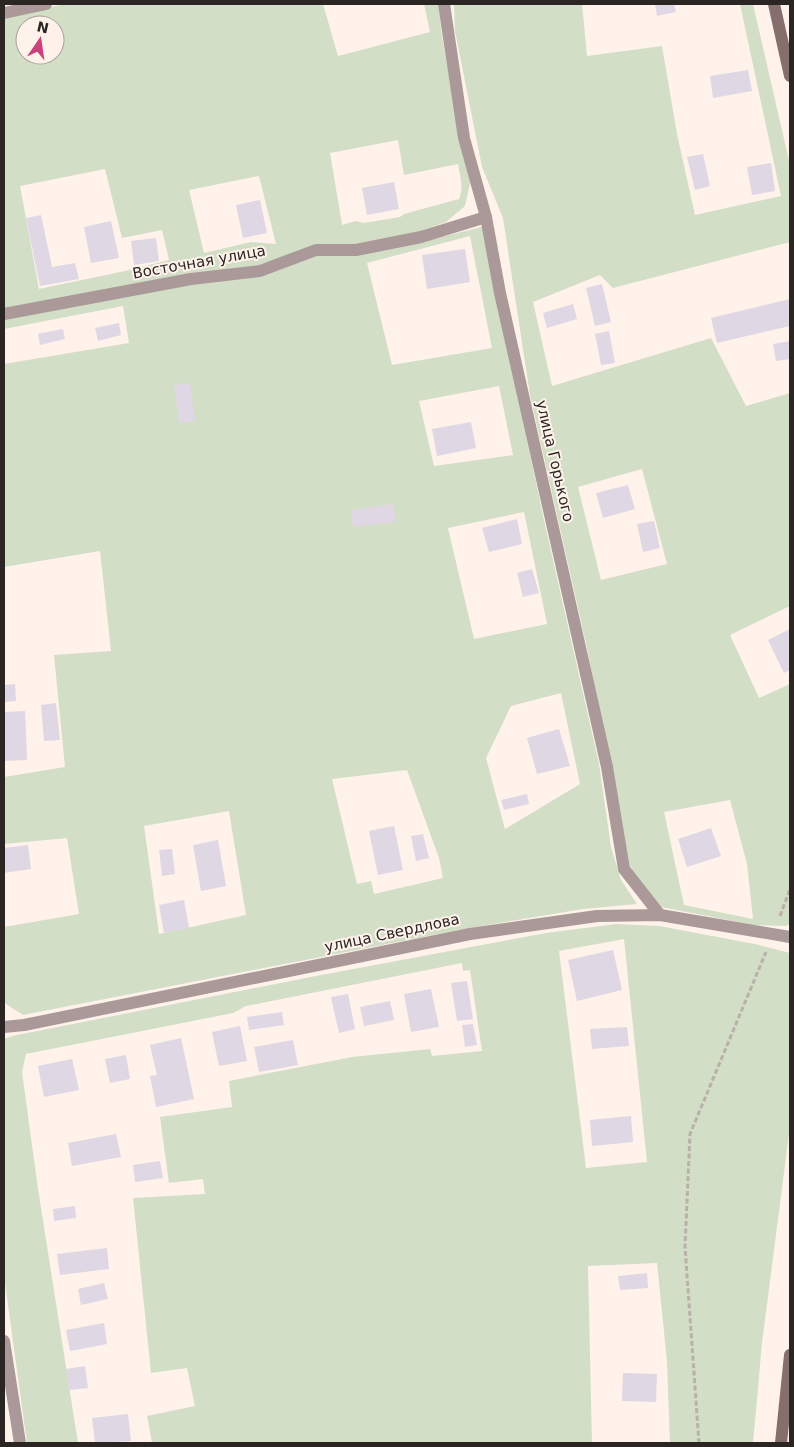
<svg xmlns="http://www.w3.org/2000/svg" width="794" height="1447" viewBox="0 0 794 1447" font-family="'DejaVu Sans',sans-serif">
<style>
.green{fill:#d3dec6;fill-rule:evenodd}
.building{fill:#dfd7e4}
.lines{fill:none;stroke-linecap:round;stroke-linejoin:round}
.path{stroke:#bab0aa;stroke-width:3;stroke-dasharray:5 2.5;stroke-linecap:butt}
.minor{stroke:#aa9998;stroke-width:12}
.secondary{stroke:#866e6d;stroke-width:12}
.labels{text-anchor:middle;stroke-width:4;stroke-linejoin:round;paint-order:stroke}
.street-label{font-size:15px;fill:#2b2623;stroke:#fef2eb}
</style>
<rect width="100%" height="100%" fill="#fef2eb"/>
<g class="green">
<path d="M 65,4 L 323,4 L 338,56 L 430,32 L 424,4 L 438,4 L 442,36 L 460,141 L 471,179 L 465,206 L 446,222 L 421,231 L 257,268 L 4,309 L 4,17 ZM 25,25 L 55,25 L 55,55 L 25,55 ZM 398,140 L 404,175 L 458,164 C 460,176 464,187 459,199 L 404,214 L 400,217 L 364,223 L 355,221 L 342,225 L 330,153 ZM 105,169 L 122,238 L 162,230 L 169,260 L 125,271 L 39,289 L 20,186 ZM 259,176 L 276,244 L 251,242 L 204,253 L 189,190 Z"/>
<path d="M 454,4 L 582,4 L 587,56 L 662,46 L 677,134 L 695,215 L 781,196 L 740,4 L 753,4 L 790,165 L 790,242 L 613,288 L 600,275 L 533,302 L 552,386 L 711,338 L 746,406 L 790,393 L 790,606 L 730,635 L 759,698 L 790,684 L 790,924 L 786,926 L 754,925 L 661,907 L 639,882 L 628,862 L 587,648 L 530,395 L 503,218 L 482,167 L 455,31 ZM 642,469 L 667,564 L 601,580 L 578,487 ZM 730,800 L 747,864 L 753,919 L 684,905 L 664,812 Z"/>
<path d="M 482,227 L 544,520 L 599,764 L 611,847 L 621,880 L 637,904 L 583,909 L 464,929 L 23,1015 L 6,1004 L 4,1001 L 4,927 L 79,914 L 67,838 L 4,844 L 4,777 L 65,767 L 54,655 L 111,651 L 100,551 L 4,567 L 4,364 L 129,343 L 123,306 L 4,329 L 4,319 L 316,254 L 425,241 ZM 470,236 L 492,348 L 392,365 L 367,263 ZM 499,386 L 513,455 L 434,466 L 419,401 ZM 524,512 L 547,624 L 474,639 L 448,528 ZM 561,693 L 580,784 L 505,829 L 486,758 L 511,706 ZM 407,770 L 439,858 L 443,878 L 374,894 L 371,881 L 357,884 L 332,779 ZM 229,811 L 246,915 L 159,934 L 144,826 Z"/>
<path d="M 616,924 L 659,926 L 755,944 L 790,953 L 790,1126 L 762,1343 L 753,1443 L 670,1443 L 667,1361 L 657,1263 L 588,1266 L 592,1443 L 152,1443 L 147,1416 L 195,1406 L 187,1368 L 151,1373 L 133,1198 L 205,1194 L 203,1179 L 169,1183 L 160,1117 L 232,1107 L 229,1081 L 352,1057 L 430,1049 L 432,1056 L 482,1051 L 470,970 L 463,971 L 462,963 L 246,1006 L 233,1013 L 26,1054 L 22,1072 L 38,1189 L 78,1443 L 27,1443 L 4,1276 L 4,1039 L 12,1036 L 316,976 L 546,933 ZM 624,939 L 647,1162 L 586,1168 L 559,951 Z"/>
</g>
<g class="building">
<path d="M 655,4 L 674,4 L 676,12 L 657,16 Z"/>
<path d="M 748,70 L 752,91 L 713,98 L 710,76 Z"/>
<path d="M 703,154 L 710,186 L 695,190 L 687,157 Z"/>
<path d="M 771,163 L 775,191 L 752,195 L 747,167 Z"/>
<path d="M 394,182 L 399,209 L 367,215 L 362,188 Z"/>
<path d="M 260,200 L 267,233 L 243,238 L 236,205 Z"/>
<path d="M 41,215 L 52,267 L 75,263 L 79,279 L 40,286 L 26,218 Z"/>
<path d="M 111,221 L 119,258 L 91,263 L 84,227 Z"/>
<path d="M 156,238 L 159,261 L 134,265 L 131,241 Z"/>
<path d="M 465,249 L 470,282 L 427,289 L 422,255 Z"/>
<path d="M 602,284 L 611,322 L 595,326 L 586,288 Z"/>
<path d="M 790,299 L 790,326 L 717,343 L 711,318 Z"/>
<path d="M 573,304 L 577,319 L 547,328 L 543,313 Z"/>
<path d="M 119,323 L 121,335 L 98,341 L 95,328 Z"/>
<path d="M 63,329 L 65,339 L 40,345 L 38,334 Z"/>
<path d="M 609,331 L 615,363 L 601,365 L 595,334 Z"/>
<path d="M 790,341 L 790,359 L 776,361 L 773,344 Z"/>
<path d="M 190,383 L 195,421 L 179,423 L 174,385 Z"/>
<path d="M 471,422 L 476,448 L 437,456 L 432,429 Z"/>
<path d="M 628,485 L 635,509 L 603,518 L 596,493 Z"/>
<path d="M 393,504 L 396,522 L 353,527 L 351,510 Z"/>
<path d="M 517,519 L 522,544 L 489,552 L 482,528 Z"/>
<path d="M 654,521 L 660,548 L 643,552 L 637,524 Z"/>
<path d="M 532,569 L 539,593 L 523,597 L 517,573 Z"/>
<path d="M 790,629 L 790,670 L 784,673 L 768,640 Z"/>
<path d="M 15,684 L 16,701 L 4,702 L 4,685 Z"/>
<path d="M 56,703 L 60,740 L 44,741 L 41,705 Z"/>
<path d="M 25,711 L 27,760 L 4,761 L 4,712 Z"/>
<path d="M 559,729 L 570,766 L 537,774 L 527,738 Z"/>
<path d="M 527,794 L 529,804 L 504,810 L 501,800 Z"/>
<path d="M 394,826 L 403,870 L 378,875 L 369,831 Z"/>
<path d="M 711,828 L 721,856 L 687,867 L 678,839 Z"/>
<path d="M 423,834 L 429,858 L 416,861 L 411,836 Z"/>
<path d="M 218,840 L 226,886 L 201,891 L 193,845 Z"/>
<path d="M 28,845 L 31,869 L 4,873 L 4,848 Z"/>
<path d="M 172,849 L 175,874 L 162,876 L 159,850 Z"/>
<path d="M 184,900 L 189,928 L 164,933 L 159,905 Z"/>
<path d="M 613,950 L 622,990 L 577,1001 L 568,960 Z"/>
<path d="M 467,981 L 473,1019 L 457,1021 L 451,983 Z"/>
<path d="M 431,989 L 439,1027 L 411,1032 L 404,994 Z"/>
<path d="M 348,994 L 355,1029 L 339,1033 L 331,997 Z"/>
<path d="M 390,1001 L 394,1020 L 364,1026 L 360,1007 Z"/>
<path d="M 282,1012 L 284,1025 L 249,1030 L 247,1017 Z"/>
<path d="M 473,1024 L 477,1045 L 465,1047 L 462,1025 Z"/>
<path d="M 240,1026 L 247,1061 L 219,1066 L 212,1032 Z"/>
<path d="M 627,1027 L 629,1046 L 592,1049 L 590,1029 Z"/>
<path d="M 181,1038 L 194,1099 L 156,1107 L 150,1076 L 157,1075 L 150,1045 Z"/>
<path d="M 293,1040 L 298,1065 L 259,1072 L 254,1047 Z"/>
<path d="M 126,1055 L 130,1079 L 110,1083 L 105,1059 Z"/>
<path d="M 72,1059 L 79,1090 L 44,1097 L 38,1066 Z"/>
<path d="M 631,1116 L 633,1142 L 592,1146 L 590,1120 Z"/>
<path d="M 116,1134 L 121,1157 L 72,1166 L 68,1143 Z"/>
<path d="M 160,1161 L 163,1178 L 135,1182 L 133,1165 Z"/>
<path d="M 75,1206 L 76,1218 L 54,1221 L 53,1209 Z"/>
<path d="M 107,1248 L 109,1269 L 60,1275 L 57,1254 Z"/>
<path d="M 647,1273 L 648,1288 L 620,1290 L 618,1276 Z"/>
<path d="M 104,1283 L 108,1299 L 81,1305 L 78,1289 Z"/>
<path d="M 104,1323 L 107,1344 L 70,1351 L 66,1330 Z"/>
<path d="M 85,1366 L 88,1388 L 69,1390 L 66,1369 Z"/>
<path d="M 623,1373 L 657,1374 L 656,1402 L 622,1401 Z"/>
<path d="M 128,1414 L 131,1441 L 95,1443 L 92,1418 Z"/>
</g>
<g class="lines">
<g class="path">
<path d="M 780,916 L 790,889"/>
<path d="M 699,1443 L 685,1247 L 690,1134 L 766,952"/>
</g>
<g class="minor">
<path d="M 444,4 L 464,138 L 486,217 L 500,293 L 607,767 L 624,869 L 660,915"/>
<path d="M 4,13 L 46,4"/>
<path d="M 4,314 L 191,279 L 260,271 L 316,250 L 356,250 L 421,237 L 486,217"/>
<path d="M 4,1027 L 24,1025 L 470,934 L 597,916 L 660,915 L 790,937"/>
<path d="M 4,1341 L 20,1443"/>
</g>
<g class="secondary">
<path d="M 774,4 L 790,76"/>
<path d="M 781,1443 L 790,1355"/>
</g>
</g>
<g class="labels">
<g class="street-label">
<text transform="translate(199 262) rotate(-10)" y="5">Восточная улица</text>
<text transform="translate(555 461) rotate(77)" y="5">улица Горького</text>
<text transform="translate(392 933) rotate(-12)" y="5">улица Свердлова</text>
</g>
</g>
<rect width="794" height="1447" fill="none" stroke="#2b2623" stroke-width="10"/>
<g transform="translate(40 40) rotate(13)"><circle r="24" fill="#fef2eb" stroke="#aaa09b"/>
<path d="M0-4L9 19L0 12L-9 19Z" fill="#ca427d"/>
<text y="-8" font-size="14" font-weight="bold" text-anchor="middle" fill="#2b2623">N</text>
</g>
</svg>
